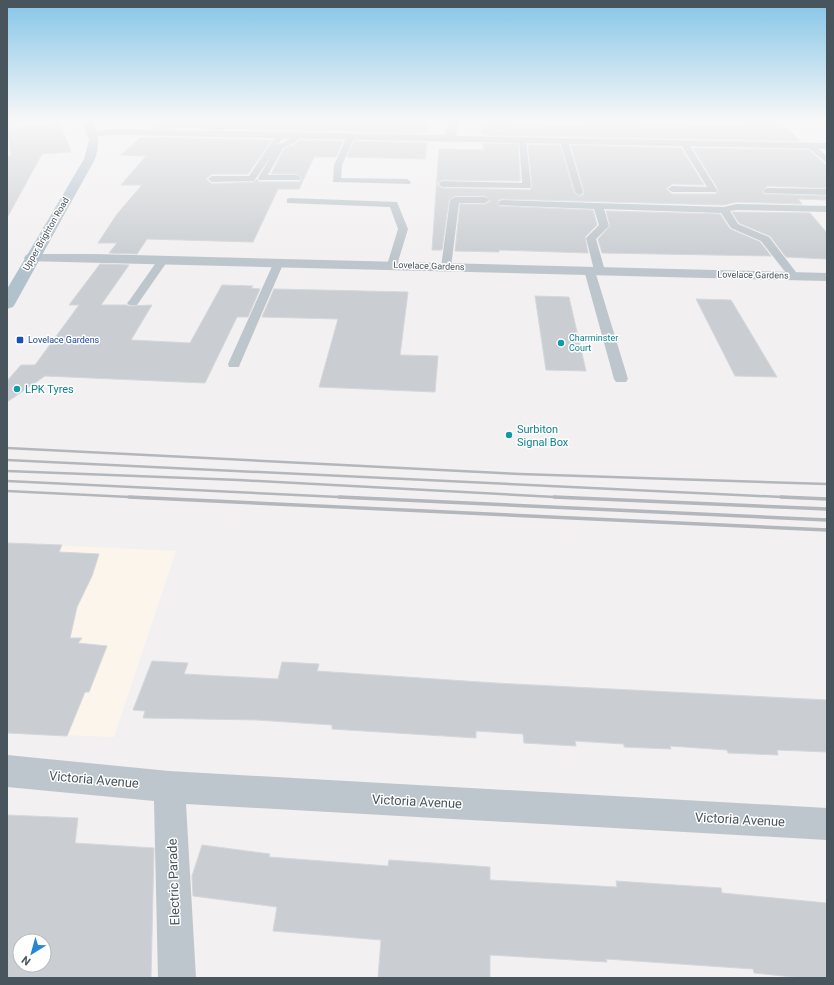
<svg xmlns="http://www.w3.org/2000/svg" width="834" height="985" viewBox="0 0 834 985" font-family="Roboto,sans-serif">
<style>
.commercial{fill:#fbf5eb}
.building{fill:#caced2;stroke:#d4d7db;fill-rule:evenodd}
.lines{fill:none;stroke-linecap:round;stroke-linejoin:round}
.lane{fill:#bdc6cc;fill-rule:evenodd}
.street{fill:#bdc6cc;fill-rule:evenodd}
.primary{fill:#b2c2cd;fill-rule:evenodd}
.rail-far1{stroke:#b3b6ba;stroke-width:2.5}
.rail{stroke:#b3b6ba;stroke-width:3.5}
.transit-dot{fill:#1a4fb4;stroke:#fff;stroke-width:1.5}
.culture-dot{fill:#0f9aa8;stroke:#fff;stroke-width:1.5}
.labels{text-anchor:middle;stroke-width:3;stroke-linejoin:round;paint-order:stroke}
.far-street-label{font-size:9px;fill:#49555c;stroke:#fff}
.far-culture-label{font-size:9px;fill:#0d838f;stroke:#fff;text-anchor:start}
.far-transit-label{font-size:9px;fill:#164399;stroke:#fff;text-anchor:start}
.culture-label{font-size:11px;fill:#0d838f;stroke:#fff;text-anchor:start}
.near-street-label{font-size:13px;fill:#49555c;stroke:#fff}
</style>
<rect width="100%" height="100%" fill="#f2f0f0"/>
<path class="commercial" d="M 7,543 L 176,551 L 114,737 L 7,733 Z"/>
<g class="building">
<path d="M 159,120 L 388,120 L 429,122 L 428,133 L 151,128 Z"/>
<path d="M 481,121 L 504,121 L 505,123 L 585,125 L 584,122 L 745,125 L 743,122 L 782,123 L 800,141 L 482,135 Z"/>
<path d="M 60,123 L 71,152 L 42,154 L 7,218 L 7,156 L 11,156 L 8,129 Z"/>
<path d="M 141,137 L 272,140 L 248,174 L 212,174 L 206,179 L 212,184 L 254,182 L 257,179 L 259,182 L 300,182 L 302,178 L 297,174 L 271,174 L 284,149 L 297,143 L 298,140 L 343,141 L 336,157 L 314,157 L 299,189 L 278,189 L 253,242 L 147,239 L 137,254 L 109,253 L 117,243 L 98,243 L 117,214 L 142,185 L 121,185 L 146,156 L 121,155 Z"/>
<path d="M 354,141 L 427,143 L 425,159 L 347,157 Z"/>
<path d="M 483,144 L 518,144 L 520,181 L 442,180 L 437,183 L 437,185 L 442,188 L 530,190 L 532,186 L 528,145 L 560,145 L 574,192 L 579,196 L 583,195 L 584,192 L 571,145 L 681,148 L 704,185 L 672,184 L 667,188 L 667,190 L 672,194 L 716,194 L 718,189 L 693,148 L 809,150 L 827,166 L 827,188 L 767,186 L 762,192 L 764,194 L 827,196 L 827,200 L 798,199 L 802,204 L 736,202 L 724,205 L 502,199 L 498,200 L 499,206 L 593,210 L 597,225 L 585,237 L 588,253 L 499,250 L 499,252 L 455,251 L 460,204 L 485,204 L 491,201 L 485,196 L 455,196 L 449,200 L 442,250 L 432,250 L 439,149 L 484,150 Z"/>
<path d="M 606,211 L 720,214 L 730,229 L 760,242 L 771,256 L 602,253 L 598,239 L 610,226 Z"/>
<path d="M 732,212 L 810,213 L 827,233 L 827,259 L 786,257 L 770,236 L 739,223 Z"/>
<path d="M 100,264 L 129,265 L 101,305 L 127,305 L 129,306 L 152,305 L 131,340 L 190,343 L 222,285 L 253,286 L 251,288 L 260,289 L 248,317 L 237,317 L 205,383 L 45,376 L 7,402 L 7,381 L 21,365 L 35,365 L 79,305 L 69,305 Z"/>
<path d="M 274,289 L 408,292 L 400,355 L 438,356 L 435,392 L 319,387 L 338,319 L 262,317 Z"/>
<path d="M 535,296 L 569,297 L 586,371 L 546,370 Z"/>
<path d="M 696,299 L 731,300 L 777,377 L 735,376 Z"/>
<path d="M 7,543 L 62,545 L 59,552 L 99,554 L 92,576 L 77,607 L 70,638 L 82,638 L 78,643 L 107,646 L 89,692 L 85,692 L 67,736 L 7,733 Z"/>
<path d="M 152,661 L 188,663 L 184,674 L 278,679 L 282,662 L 319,664 L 317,671 L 495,683 L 827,700 L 827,752 L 777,750 L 778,755 L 728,753 L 727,750 L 670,746 L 671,749 L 624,747 L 624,744 L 575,741 L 576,746 L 524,743 L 523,734 L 476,731 L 476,738 L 332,729 L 332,725 L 257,720 L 143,718 L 145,711 L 133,710 Z"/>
<path d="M 7,815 L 78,818 L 75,843 L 154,848 L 151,978 L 7,978 ZM 20,941 L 44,941 L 44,965 L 20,965 Z"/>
<path d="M 202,845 L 270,854 L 269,857 L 388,866 L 389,860 L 490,867 L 490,880 L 617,887 L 616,881 L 721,888 L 722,893 L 827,903 L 827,978 L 802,978 L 754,973 L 753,969 L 606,959 L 607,962 L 490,955 L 490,978 L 378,978 L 381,940 L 273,931 L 277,907 L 193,896 L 192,876 Z"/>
</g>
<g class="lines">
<g class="lane">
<path d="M 278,133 L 285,135 L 278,145 L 290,139 L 292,133 L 299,135 L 296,142 L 283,148 L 268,175 L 297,175 L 301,178 L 300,180 L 259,180 L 258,178 L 272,155 L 254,181 L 212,182 L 208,179 L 212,176 L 249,176 Z"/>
<path d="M 348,134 L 355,136 L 342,165 L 341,178 L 407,179 L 411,182 L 410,184 L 333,182 L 334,165 Z"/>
<path d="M 519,138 L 526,140 L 531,186 L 530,188 L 442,187 L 438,184 L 442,181 L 522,183 Z"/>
<path d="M 561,139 L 568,141 L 583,192 L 582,194 L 579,195 L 575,192 L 560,141 Z"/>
<path d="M 681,141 L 688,143 L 717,190 L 716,192 L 672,192 L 668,189 L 672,186 L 707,187 L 680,143 Z"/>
<path d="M 807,143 L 813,143 L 827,157 L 827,163 L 807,147 Z"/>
<path d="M 767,188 L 827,189 L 827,195 L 764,193 L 763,191 Z"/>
<path d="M 455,197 L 485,197 L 490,200 L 485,203 L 459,203 L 451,267 L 446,270 L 441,267 L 450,200 Z"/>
<path d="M 290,198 L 397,202 L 408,229 L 397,265 L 392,268 L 387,265 L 398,229 L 390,207 L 287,203 L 287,199 Z"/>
<path d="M 502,200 L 724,207 L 736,204 L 827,206 L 827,212 L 736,210 L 730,211 L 738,224 L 769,237 L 799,276 L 794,279 L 790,278 L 761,241 L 731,228 L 721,213 L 604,209 L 609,226 L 596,239 L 605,271 L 600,274 L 595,271 L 628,379 L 626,382 L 616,382 L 614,379 L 584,270 L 589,267 L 594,270 L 586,238 L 599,225 L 594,209 L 499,205 L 499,201 Z"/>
<path d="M 164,256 L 169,259 L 137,305 L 129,305 L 127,303 L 129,301 L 160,257 Z"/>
<path d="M 279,259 L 284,262 L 240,364 L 239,367 L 229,367 L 228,364 L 274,262 Z"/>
</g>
<g class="street">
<path d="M 7,120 L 24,120 L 22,122 L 7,125 Z"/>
<path d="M 449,120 L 459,120 L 456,136 L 827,143 L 827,149 L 119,135 L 94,136 L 89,133 L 94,130 L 119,129 L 445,135 Z"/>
<path d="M 31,254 L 94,254 L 827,273 L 827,281 L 26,261 L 24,258 L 26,255 Z"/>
<path d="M 7,755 L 169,771 L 827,808 L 827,840 L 186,804 L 196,978 L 158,978 L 154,801 L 7,787 Z"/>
</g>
<path class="primary" d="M 82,120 L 92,120 C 99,135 100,143 95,159 L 15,304 L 13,307 L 7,309 L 7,289 L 84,159 L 89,140 Z"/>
<g class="rail-far1">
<path d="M 7,448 L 520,474 L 827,484"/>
<path d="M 7,460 L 802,498"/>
<path d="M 7,471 L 239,480 L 573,498"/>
<path d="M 7,481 L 360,498"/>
<path d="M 7,491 L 150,498"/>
</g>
<g class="rail">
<path d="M 129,497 L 827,530"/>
<path d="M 339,497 L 827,520"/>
<path d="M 554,497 L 827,509"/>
<path d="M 781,497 L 827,499"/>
</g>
</g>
<linearGradient id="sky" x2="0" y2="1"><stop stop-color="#85c5e7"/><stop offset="0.47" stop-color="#f9f8f8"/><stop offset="1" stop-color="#f9f8f8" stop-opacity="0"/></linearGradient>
<rect width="834" height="258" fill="url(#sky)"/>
<rect class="transit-dot" x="16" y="336" width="8" height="8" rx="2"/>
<g class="culture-dot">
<circle cx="561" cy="343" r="4"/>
<circle cx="17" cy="389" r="4"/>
<circle cx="509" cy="435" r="4"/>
</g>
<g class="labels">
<g class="far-street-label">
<text transform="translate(46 234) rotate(-60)" y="3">Upper Brighton Road</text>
<text transform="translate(429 266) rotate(2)" y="3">Lovelace Gardens</text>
<text transform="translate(753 275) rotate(1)" y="3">Lovelace Gardens</text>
</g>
<g class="far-culture-label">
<text x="569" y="341">Charminster<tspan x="569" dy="10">Court</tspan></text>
</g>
<g class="far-transit-label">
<text x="28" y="343">Lovelace Gardens</text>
</g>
<g class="culture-label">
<text x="25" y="393">LPK Tyres</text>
<text x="517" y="433">Surbiton<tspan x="517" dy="13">Signal Box</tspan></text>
</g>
<g class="near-street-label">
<text transform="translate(94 779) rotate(5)" y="5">Victoria Avenue</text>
<text transform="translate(417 801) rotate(3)" y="5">Victoria Avenue</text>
<text transform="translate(740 819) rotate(3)" y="5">Victoria Avenue</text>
<text transform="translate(173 882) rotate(-92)" y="5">Electric Parade</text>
</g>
</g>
<rect width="834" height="985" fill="none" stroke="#49555c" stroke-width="16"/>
<g transform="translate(32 953) rotate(217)"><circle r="19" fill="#ffffff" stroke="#b6bbbe"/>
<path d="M0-3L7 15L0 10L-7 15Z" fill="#2687d6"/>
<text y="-6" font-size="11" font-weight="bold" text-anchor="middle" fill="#49555c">N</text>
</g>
</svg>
